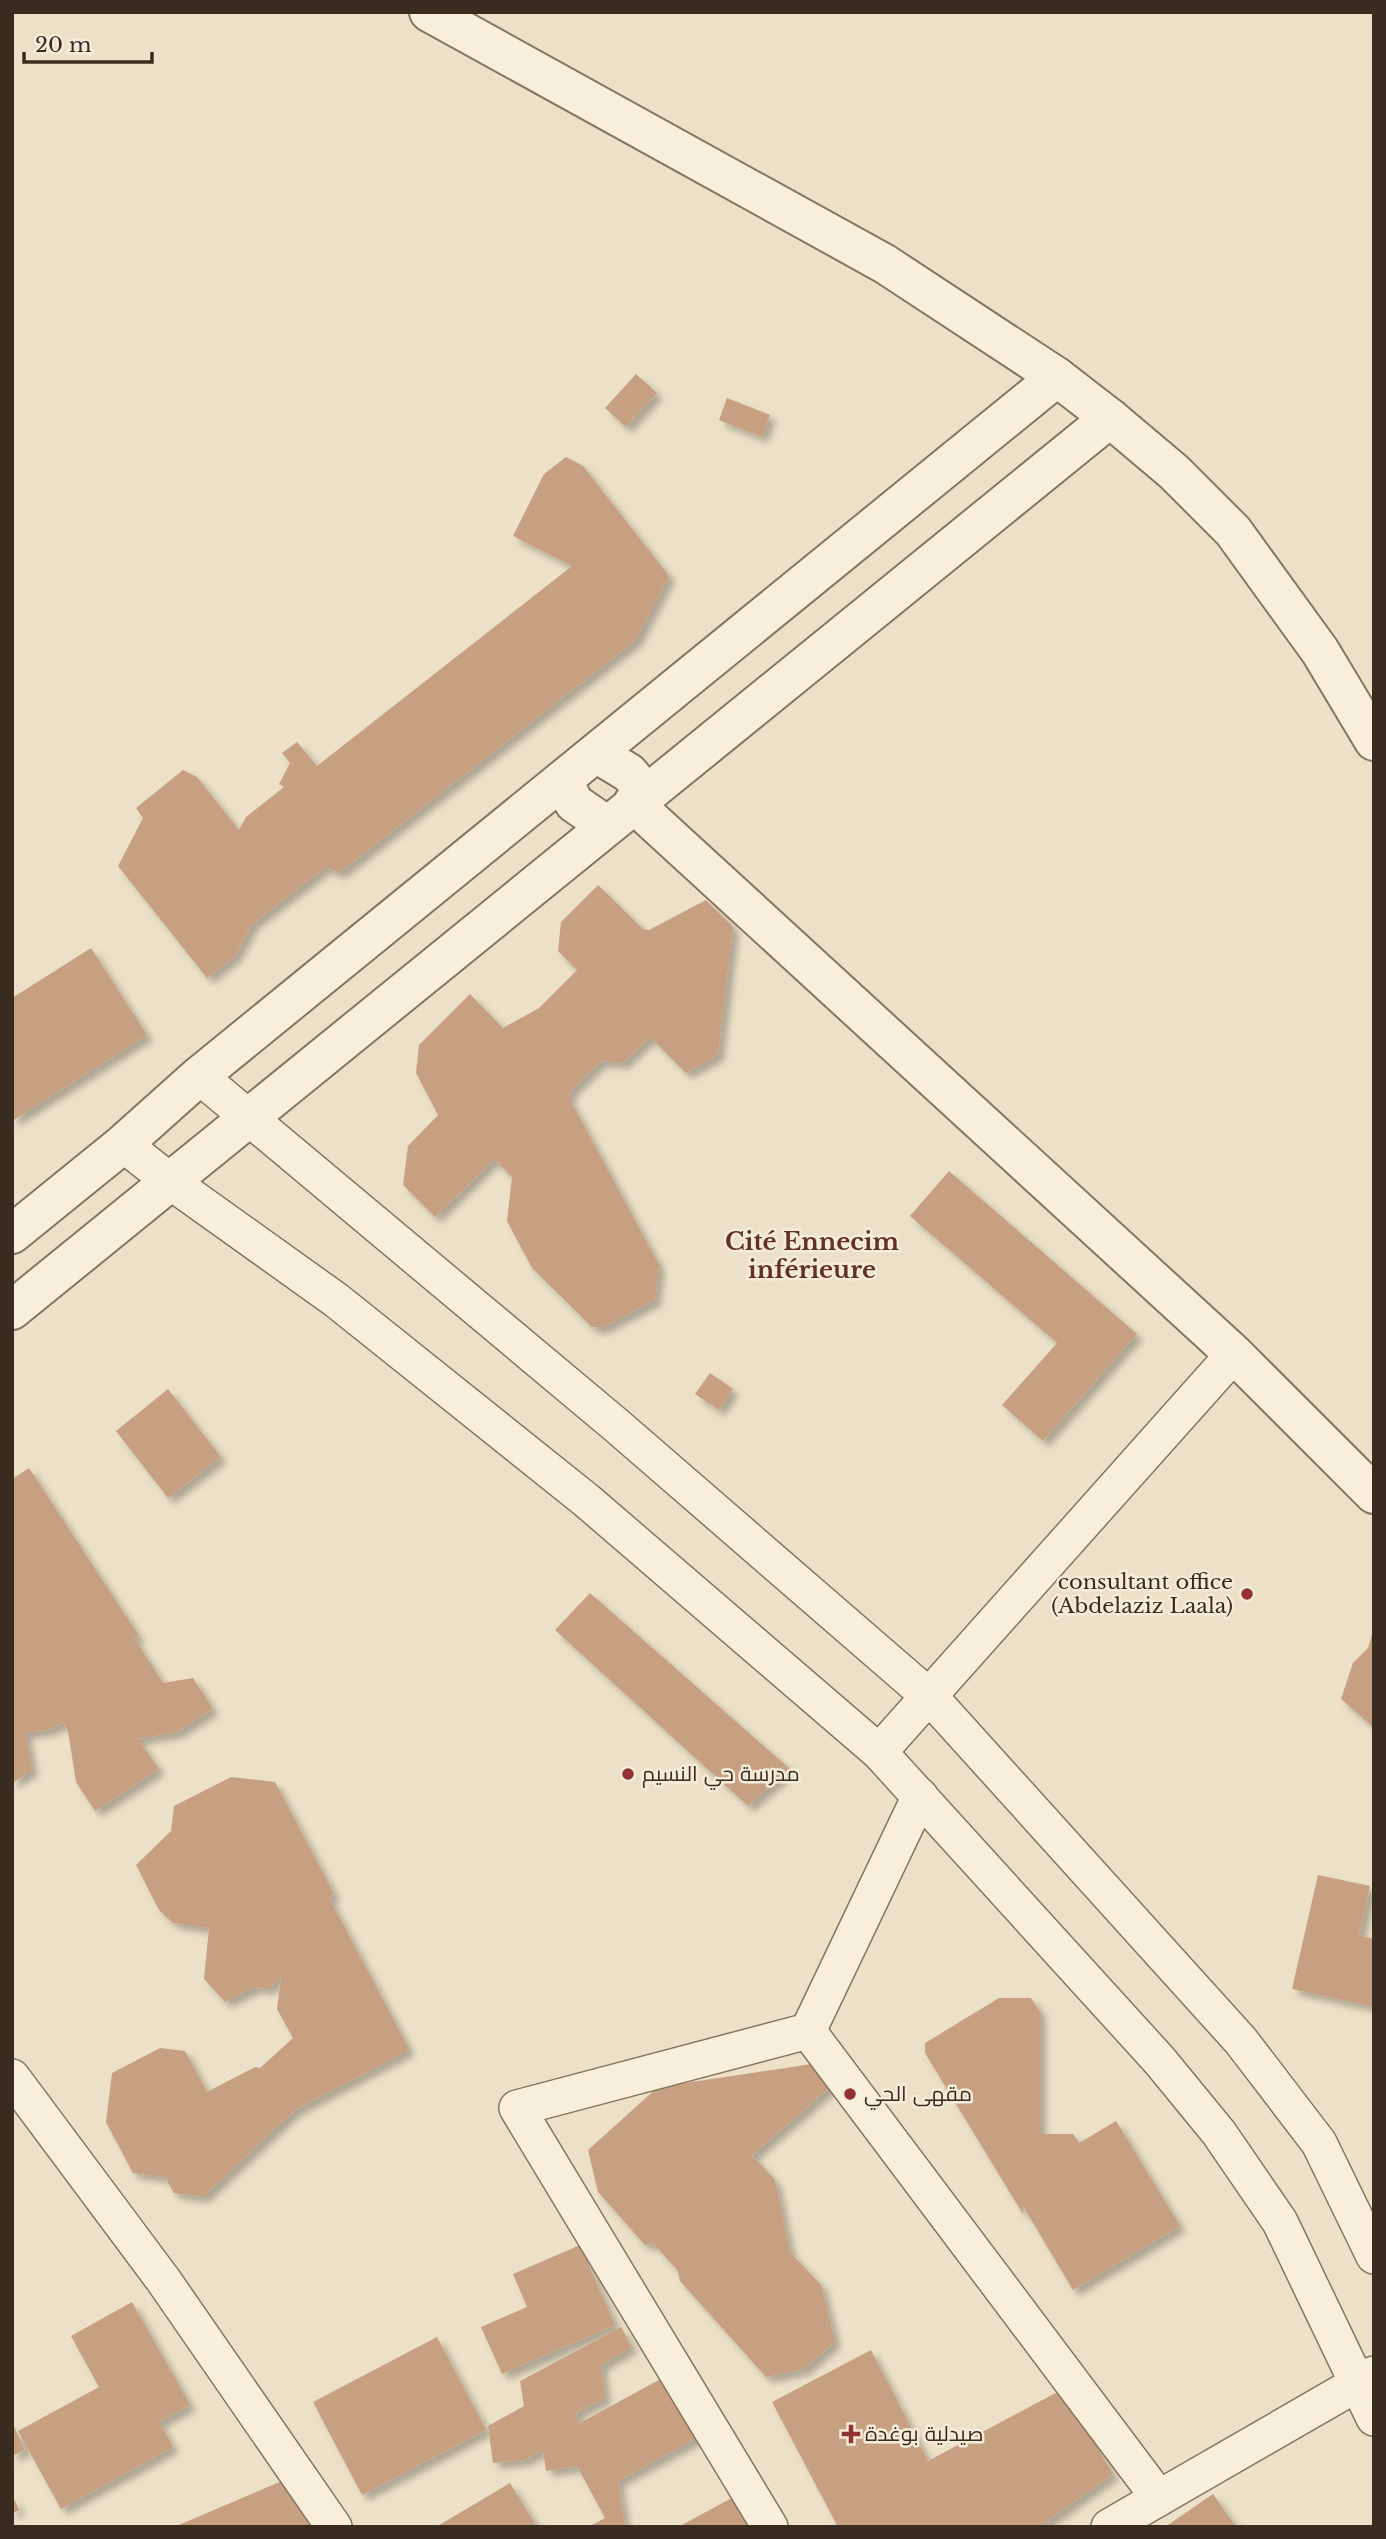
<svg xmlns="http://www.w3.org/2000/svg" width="1386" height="2539" viewBox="0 0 1386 2539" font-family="'Libre Baskerville',Cairo,serif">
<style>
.building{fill:#c79f81;filter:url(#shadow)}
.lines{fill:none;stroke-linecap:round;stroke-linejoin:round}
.minor-casing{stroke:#87745e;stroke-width:38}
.tertiary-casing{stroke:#87745e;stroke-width:42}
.minor{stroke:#f7efdb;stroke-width:35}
.tertiary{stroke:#f7efdb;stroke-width:38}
.poi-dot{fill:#923233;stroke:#f4ecd8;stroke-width:2.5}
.labels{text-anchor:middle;stroke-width:5;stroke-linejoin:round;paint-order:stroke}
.poi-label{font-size:21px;fill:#382c21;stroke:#f4ecd8;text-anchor:start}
.quarter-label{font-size:24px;font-weight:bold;fill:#623123;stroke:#f4ecd8}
</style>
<defs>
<filter id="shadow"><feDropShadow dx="6" dy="6" stdDeviation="3.5" flood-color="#0004"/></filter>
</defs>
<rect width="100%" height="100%" fill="#ece1c8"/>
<g class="building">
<path d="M 636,374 L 657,393 L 626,427 L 605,408 Z"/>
<path d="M 727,398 L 770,415 L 762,437 L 719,420 Z"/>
<path d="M 566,457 L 583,466 L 669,576 L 636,640 L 339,873 L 326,867 L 252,924 L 235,956 L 207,978 L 118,866 L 143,818 L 136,808 L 183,770 L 197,777 L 239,830 L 246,817 L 284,787 L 279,784 L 290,763 L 282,753 L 297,742 L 317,766 L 572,566 L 513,536 L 544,474 Z"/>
<path d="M 598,885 L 643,929 L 649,930 L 706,900 L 733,927 L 718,1055 L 686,1073 L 650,1037 L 623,1063 L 601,1061 L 570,1092 L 569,1098 L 659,1265 L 655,1300 L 602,1328 L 592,1327 L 532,1268 L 507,1221 L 512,1177 L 494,1159 L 435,1217 L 403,1185 L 408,1146 L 438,1115 L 416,1073 L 419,1045 L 470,994 L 503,1028 L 539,1008 L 577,970 L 558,951 L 561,922 Z"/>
<path d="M 91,948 L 147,1035 L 12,1121 L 12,998 Z"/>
<path d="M 949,1171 L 1137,1334 L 1043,1441 L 1002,1405 L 1057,1343 L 910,1216 Z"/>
<path d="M 710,1373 L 733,1389 L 719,1410 L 695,1394 Z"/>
<path d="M 168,1389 L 221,1457 L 168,1498 L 116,1431 Z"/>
<path d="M 29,1468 L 139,1636 L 134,1638 L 163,1683 L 193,1678 L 213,1709 L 177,1732 L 138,1739 L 159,1769 L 95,1811 L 76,1782 L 68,1731 L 62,1722 L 52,1729 L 25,1733 L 32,1770 L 12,1783 L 12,1479 Z"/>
<path d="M 590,1593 L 790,1769 L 748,1806 L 555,1630 Z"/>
<path d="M 1373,1631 L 1374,1631 L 1374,1728 L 1341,1699 L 1353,1663 L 1368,1648 Z"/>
<path d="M 231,1777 L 275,1782 L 334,1894 L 329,1898 L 408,2047 L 407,2051 L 295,2110 L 203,2197 L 174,2193 L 165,2177 L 133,2173 L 106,2122 L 112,2073 L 160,2048 L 185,2051 L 207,2092 L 255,2067 L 260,2068 L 293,2038 L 277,2009 L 281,1977 L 268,1989 L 255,1987 L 225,2002 L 204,1979 L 209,1928 L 173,1923 L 159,1910 L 136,1865 L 171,1831 L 174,1806 Z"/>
<path d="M 1318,1875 L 1370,1886 L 1359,1935 L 1374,1939 L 1374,2007 L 1292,1989 Z"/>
<path d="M 999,1998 L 1031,1998 L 1040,2012 L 1040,2134 L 1073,2134 L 1079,2143 L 1116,2121 L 1180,2226 L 1073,2290 L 1023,2206 L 1023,2214 L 925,2053 L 925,2043 Z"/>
<path d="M 812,2064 L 834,2084 L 752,2155 L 775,2180 L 790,2252 L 821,2285 L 835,2342 L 804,2369 L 766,2377 L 680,2281 L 678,2271 L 653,2243 L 645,2245 L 598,2192 L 588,2150 L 658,2087 Z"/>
<path d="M 580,2245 L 615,2325 L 502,2374 L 481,2327 L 527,2307 L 513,2274 Z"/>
<path d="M 132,2302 L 190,2405 L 159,2422 L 173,2447 L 61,2509 L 18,2431 L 99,2387 L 71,2336 Z"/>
<path d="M 621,2327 L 632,2347 L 601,2365 L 605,2398 L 576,2413 L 578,2424 L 666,2376 L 700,2436 L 618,2481 L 625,2527 L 588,2527 L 605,2518 L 577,2466 L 546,2471 L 543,2450 L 524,2460 L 493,2463 L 488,2426 L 524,2406 L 520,2381 Z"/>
<path d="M 437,2337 L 486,2430 L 362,2495 L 313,2402 Z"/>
<path d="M 871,2350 L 928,2461 L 1063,2389 L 1113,2474 L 1039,2527 L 838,2527 L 772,2402 Z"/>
<path d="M 12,2422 L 25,2450 L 12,2456 Z"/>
<path d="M 289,2478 L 310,2527 L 174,2527 Z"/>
<path d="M 510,2483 L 537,2527 L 436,2527 Z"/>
<path d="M 741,2493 L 759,2527 L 678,2527 Z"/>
<path d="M 12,2494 L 19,2510 L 12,2513 Z"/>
<path d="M 1213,2494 L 1236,2527 L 1165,2527 Z"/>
</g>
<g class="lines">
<g class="minor-casing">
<g id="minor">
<path d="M 199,1076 L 616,1425 L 931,1698 L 1241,2041 L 1319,2143 L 1374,2256"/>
<path d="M 123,1144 L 171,1182 L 336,1300 L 586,1500 L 879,1752 L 1160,2061 L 1219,2133 L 1280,2222 L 1374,2418"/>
<path d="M 879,1752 L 1234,1354"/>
<path d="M 808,2031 L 1159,2498 L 1109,2527"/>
<path d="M 12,2077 L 164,2281 L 334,2527"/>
<path d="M 1159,2498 L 1374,2374"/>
<path d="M 770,2527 L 517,2108 L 808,2031 L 920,1796"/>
</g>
</g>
<g class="tertiary-casing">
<g id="tertiary">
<path d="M 429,12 L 885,264 L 1057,377 L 1110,418 L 1174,472 L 1233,531 L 1320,651 L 1374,741"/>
<path d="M 596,753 L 629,773 L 645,793"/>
<path d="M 563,780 L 574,803 L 606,825"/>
<path d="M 633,803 L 1234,1354 L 1374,1494"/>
<path d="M 12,1234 L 123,1144 L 199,1076 L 1057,377"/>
<path d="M 12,1310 L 1110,418"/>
</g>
</g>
<use href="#minor" class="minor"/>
<use href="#tertiary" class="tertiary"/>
</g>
<g class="poi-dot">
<circle cx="1247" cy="1594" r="7"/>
<circle cx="628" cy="1774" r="7"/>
<circle cx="850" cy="2094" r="7"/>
<path d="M847.5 2423.5h7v7h7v7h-7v7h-7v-7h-7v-7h7z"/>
</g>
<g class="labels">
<g class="poi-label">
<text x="1233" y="1589" text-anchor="end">consultant office<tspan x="1233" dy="24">(Abdelaziz Laala)</tspan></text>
<text x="642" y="1781">مدرسة حي النسيم</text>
<text x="864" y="2101">مقهى الحي</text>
<text x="865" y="2441">صيدلية بوغدة</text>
</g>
<g class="quarter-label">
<text x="812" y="1250">Cité Ennecim<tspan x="812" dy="28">inférieure</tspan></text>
</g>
</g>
<rect width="1386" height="2539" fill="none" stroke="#382c21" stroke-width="28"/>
<path d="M24 52v10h128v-10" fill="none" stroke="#382c21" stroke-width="3.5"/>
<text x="35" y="52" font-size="21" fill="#382c21" stroke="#f4ecd8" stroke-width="5" paint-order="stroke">20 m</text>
</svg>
